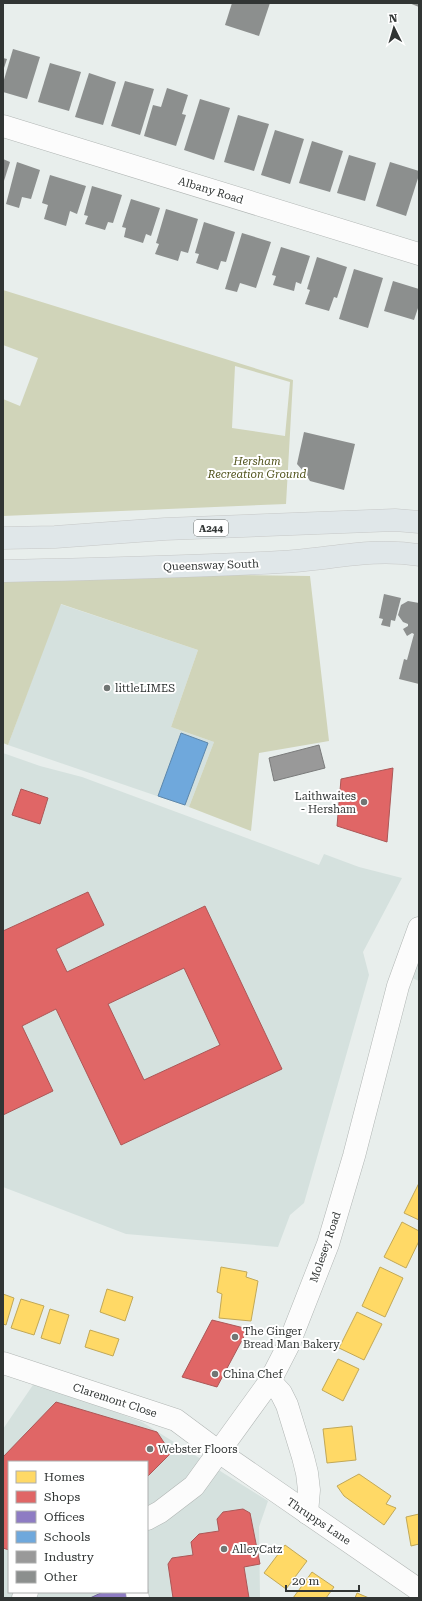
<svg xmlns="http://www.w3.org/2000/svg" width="422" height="1601" viewBox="0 0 422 1601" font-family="'Roboto Serif',serif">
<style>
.built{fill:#d5e1de;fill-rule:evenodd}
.green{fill:#d0d4b9;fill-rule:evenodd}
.homes{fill:#ffd966;stroke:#c1a857}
.shops{fill:#e06666;stroke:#ac5757;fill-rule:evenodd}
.offices{fill:#8e7cc3;stroke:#726798}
.schools{fill:#6fa8dc;stroke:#5c86aa}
.industry{fill:#999;stroke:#7a7b7b}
.building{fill:#8c8f8e}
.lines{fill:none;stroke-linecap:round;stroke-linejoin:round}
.minor-casing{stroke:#b1b6b4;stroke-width:23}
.tertiary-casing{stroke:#b1b6b4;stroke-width:23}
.primary-casing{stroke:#c6c8c7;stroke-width:23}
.minor{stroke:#fcfcfc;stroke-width:22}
.tertiary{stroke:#fcfcfc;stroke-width:22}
.primary{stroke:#e0e7e9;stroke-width:22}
.poi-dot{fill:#717674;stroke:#fff;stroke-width:1.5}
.labels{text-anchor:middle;stroke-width:4;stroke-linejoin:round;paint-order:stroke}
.shield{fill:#fff;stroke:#6f7271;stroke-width:1}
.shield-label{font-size:10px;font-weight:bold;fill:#313534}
.street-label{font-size:11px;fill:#313534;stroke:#fff}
.park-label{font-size:11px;font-style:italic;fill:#52541d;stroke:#fff}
.poi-label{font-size:11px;fill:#313534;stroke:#fff;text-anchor:start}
</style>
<rect width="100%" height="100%" fill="#e8eeec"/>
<g class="built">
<path d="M 60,604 L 198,650 L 171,727 L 214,742 L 189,807 L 8,745 ZM 181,733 L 208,743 L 185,805 L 159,796 Z"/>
<path d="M 3,753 L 40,766 L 82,777 L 319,865 L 324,854 L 359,867 L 402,878 L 363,952 L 369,975 L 304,1203 L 290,1215 L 278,1247 L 126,1234 L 3,1187 Z"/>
<path d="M 419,961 L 419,981 L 412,978 Z"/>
<path d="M 35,1382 L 142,1422 L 268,1501 L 259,1527 L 260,1598 L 3,1598 L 3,1429 ZM 9,1462 L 147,1462 L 147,1592 L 9,1592 Z"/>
</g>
<g class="green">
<path d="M 3,290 L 293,380 L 286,504 L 3,516 L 3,399 L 20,406 L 38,358 L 3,345 ZM 235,366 L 290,382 L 285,436 L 232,428 Z"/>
<path d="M 61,573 L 310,576 L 329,741 L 259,753 L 251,831 L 189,807 L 214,742 L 171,727 L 198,650 L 61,604 L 8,745 L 3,743 L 3,576 Z"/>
</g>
<g class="homes">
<path d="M 419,1183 L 419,1220 L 404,1213 Z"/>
<path d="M 402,1222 L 419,1231 L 419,1241 L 406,1268 L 384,1257 Z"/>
<path d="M 221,1267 L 247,1272 L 246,1277 L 258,1281 L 251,1321 L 219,1318 L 222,1294 L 217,1292 Z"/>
<path d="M 380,1267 L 403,1278 L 385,1317 L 362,1306 Z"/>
<path d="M 107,1289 L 133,1297 L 125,1321 L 100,1312 Z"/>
<path d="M 3,1294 L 14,1298 L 6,1325 L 3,1324 Z"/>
<path d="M 21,1299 L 44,1306 L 34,1335 L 11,1328 Z"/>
<path d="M 50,1309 L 69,1315 L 60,1344 L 41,1338 Z"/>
<path d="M 357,1312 L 382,1324 L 364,1360 L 339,1348 Z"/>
<path d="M 90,1330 L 119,1339 L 113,1356 L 85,1347 Z"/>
<path d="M 338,1359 L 359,1369 L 343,1401 L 322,1390 Z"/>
<path d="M 352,1426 L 356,1460 L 327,1463 L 323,1429 Z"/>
<path d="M 359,1474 L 391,1496 L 386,1504 L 396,1508 L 384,1525 L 344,1496 L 337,1486 Z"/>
<path d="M 419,1514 L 419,1544 L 411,1546 L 406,1517 Z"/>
<path d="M 285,1545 L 307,1561 L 286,1589 L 264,1573 Z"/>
<path d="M 312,1572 L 334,1587 L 326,1598 L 293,1598 Z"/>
<path d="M 357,1593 L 369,1598 L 355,1598 Z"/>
</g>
<g class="shops">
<path d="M 393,768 L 387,842 L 337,826 L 341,779 Z"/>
<path d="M 21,789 L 48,798 L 40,824 L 12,815 Z"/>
<path d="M 88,892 L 104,925 L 56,949 L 67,972 L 205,906 L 282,1069 L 121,1145 L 56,1009 L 22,1026 L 53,1091 L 3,1115 L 3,931 ZM 184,968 L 220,1045 L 144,1080 L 108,1004 Z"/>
<path d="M 212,1320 L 248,1329 L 217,1387 L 182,1377 Z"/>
<path d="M 56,1402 L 157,1432 L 171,1453 L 147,1477 L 147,1462 L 9,1462 L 9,1550 L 3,1548 L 3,1457 Z"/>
<path d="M 243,1509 L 250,1513 L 260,1564 L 244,1567 L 249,1598 L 173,1598 L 168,1564 L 172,1558 L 193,1555 L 191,1542 L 199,1534 L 219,1531 L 217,1519 L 223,1512 Z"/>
</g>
<path class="offices" d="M 103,1592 L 131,1592 L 132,1598 L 90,1598 Z"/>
<path class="schools" d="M 181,733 L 208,743 L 185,805 L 158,796 Z"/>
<path class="industry" d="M 319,745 L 325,768 L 274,781 L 269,758 Z"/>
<g class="building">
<path d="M 232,3 L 270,3 L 259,36 L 225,25 Z"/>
<path d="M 409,3 L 419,3 L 419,7 Z"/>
<path d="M 13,49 L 40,57 L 27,99 L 3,92 L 3,83 Z"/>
<path d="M 3,58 L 7,59 L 3,71 Z"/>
<path d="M 50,63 L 81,72 L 69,111 L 38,102 Z"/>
<path d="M 89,73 L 116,82 L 103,125 L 75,117 Z"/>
<path d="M 125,81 L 154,89 L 140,135 L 111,126 Z"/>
<path d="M 167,88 L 188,95 L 182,114 L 186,115 L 176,146 L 144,136 L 153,105 L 161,107 Z"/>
<path d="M 200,99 L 230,108 L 214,160 L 184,150 Z"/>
<path d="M 238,115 L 269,124 L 254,171 L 224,162 Z"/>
<path d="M 275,130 L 304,139 L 290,184 L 261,175 Z"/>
<path d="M 312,141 L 343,151 L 330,192 L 299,183 Z"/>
<path d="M 349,155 L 376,163 L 365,201 L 337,193 Z"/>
<path d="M 3,159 L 10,162 L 3,184 Z"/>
<path d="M 17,162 L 40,170 L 31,199 L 22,197 L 19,208 L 6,204 Z"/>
<path d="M 390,162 L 419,171 L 419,175 L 406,216 L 376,206 Z"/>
<path d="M 50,175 L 86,186 L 77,214 L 70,211 L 66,226 L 44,219 L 48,205 L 42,203 Z"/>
<path d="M 92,186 L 122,195 L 113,223 L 108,222 L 105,230 L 85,224 L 88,216 L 84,215 Z"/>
<path d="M 131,199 L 160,208 L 151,236 L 146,234 L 143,243 L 124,237 L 126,228 L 122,227 Z"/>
<path d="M 166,209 L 198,219 L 188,253 L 181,251 L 178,261 L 155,254 L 159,244 L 156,243 Z"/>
<path d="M 204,222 L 235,232 L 226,262 L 221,261 L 218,270 L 196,263 L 199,254 L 195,253 Z"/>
<path d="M 242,233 L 271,242 L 256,288 L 240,283 L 237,292 L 225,289 Z"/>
<path d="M 281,247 L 310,256 L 301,284 L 296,282 L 294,291 L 273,285 L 276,276 L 272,275 Z"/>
<path d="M 317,257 L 347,267 L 337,298 L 334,297 L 329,311 L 305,304 L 310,290 L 307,289 Z"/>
<path d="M 354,269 L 383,278 L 368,328 L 339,319 Z"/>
<path d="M 393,281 L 419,289 L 419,305 L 414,320 L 384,311 Z"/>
<path d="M 304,432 L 355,444 L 344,490 L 310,481 L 305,473 L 297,464 Z"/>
<path d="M 384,594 L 401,598 L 395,621 L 391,620 L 390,627 L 381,625 L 383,619 L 379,618 Z"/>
<path d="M 408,601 L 419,603 L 419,684 L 399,679 L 404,659 L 407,660 L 414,634 L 412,633 L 407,636 L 403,629 L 408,626 L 408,624 L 403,622 L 398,615 L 401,605 Z"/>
</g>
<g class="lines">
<g class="minor-casing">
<g id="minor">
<path d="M 3,126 L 419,254"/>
<path d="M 3,1363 L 176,1420 L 219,1452 L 419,1590"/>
<path d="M 137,1592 L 138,1598"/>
</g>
</g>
<g class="tertiary-casing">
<g id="tertiary">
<path d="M 270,1381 L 281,1393 L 287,1405 L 303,1457 L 307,1473 L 309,1490 L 307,1513"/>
<path d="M 147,1519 L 160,1512 L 194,1486 L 270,1381 L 288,1346 L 328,1244 L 354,1156 L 398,986 L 419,928"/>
<path d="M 23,1598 L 27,1592"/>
</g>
</g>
<g class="primary-casing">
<g id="primary">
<path d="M 3,538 L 55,537 L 165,529 L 395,520 L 419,522"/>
<path d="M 3,571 C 95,569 188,567 280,562 C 328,560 370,547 419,555"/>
</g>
</g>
<use href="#minor" class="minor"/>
<use href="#tertiary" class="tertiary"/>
<use href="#primary" class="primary"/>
</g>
<g class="poi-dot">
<circle cx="107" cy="688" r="4"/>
<circle cx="364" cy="802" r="4"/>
<circle cx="235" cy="1337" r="4"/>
<circle cx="215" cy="1374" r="4"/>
<circle cx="150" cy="1449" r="4"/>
<circle cx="224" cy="1549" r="4"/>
</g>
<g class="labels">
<rect class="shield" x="194" y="520" width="34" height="16" rx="3"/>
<g class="shield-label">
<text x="211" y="532">A244</text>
</g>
<g class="street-label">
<text transform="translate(211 190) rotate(17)" y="4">Albany Road</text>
<text transform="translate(211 565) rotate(-2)" y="4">Queensway South</text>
<text transform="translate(325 1247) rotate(-71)" y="4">Molesey Road</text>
<text transform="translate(115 1400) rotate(18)" y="4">Claremont Close</text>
<text transform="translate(319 1521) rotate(34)" y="4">Thrupps Lane</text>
</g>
<g class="park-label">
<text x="257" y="465">Hersham<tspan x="257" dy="13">Recreation Ground</tspan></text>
</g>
<g class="poi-label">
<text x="115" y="692">littleLIMES</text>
<text x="356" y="800" text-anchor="end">Laithwaites<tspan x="356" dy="13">- Hersham</tspan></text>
<text x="243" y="1335">The Ginger<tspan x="243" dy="13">Bread Man Bakery</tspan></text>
<text x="223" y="1378">China Chef</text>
<text x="158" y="1453">Webster Floors</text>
<text x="232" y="1553">AlleyCatz</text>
</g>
</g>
<rect width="422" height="1601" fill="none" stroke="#313534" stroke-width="8"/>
<rect x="8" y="1461" width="140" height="132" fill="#ffffff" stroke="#adaeae"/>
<rect x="16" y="1471" width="20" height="12" fill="#ffd966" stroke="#adaeae"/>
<text x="44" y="1481" font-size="12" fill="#313534">Homes</text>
<rect x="16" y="1491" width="20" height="12" fill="#e06666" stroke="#adaeae"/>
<text x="44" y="1501" font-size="12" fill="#313534">Shops</text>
<rect x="16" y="1511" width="20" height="12" fill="#8e7cc3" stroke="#adaeae"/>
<text x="44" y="1521" font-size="12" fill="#313534">Offices</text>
<rect x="16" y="1531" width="20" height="12" fill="#6fa8dc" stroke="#adaeae"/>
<text x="44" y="1541" font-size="12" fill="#313534">Schools</text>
<rect x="16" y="1551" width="20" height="12" fill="#999999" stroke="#adaeae"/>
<text x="44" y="1561" font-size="12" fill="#313534">Industry</text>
<rect x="16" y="1571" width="20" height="12" fill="#8c8f8e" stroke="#adaeae"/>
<text x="44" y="1581" font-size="12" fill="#313534">Other</text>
<g transform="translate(394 28) rotate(355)" stroke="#ffffff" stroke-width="3" paint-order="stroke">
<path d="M0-3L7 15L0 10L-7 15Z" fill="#313534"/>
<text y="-6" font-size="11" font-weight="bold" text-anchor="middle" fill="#313534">N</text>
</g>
<path d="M286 1585v6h73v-6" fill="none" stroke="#313534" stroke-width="2"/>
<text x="292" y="1585" font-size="12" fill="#313534" stroke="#ffffff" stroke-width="3" paint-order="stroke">20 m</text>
</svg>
